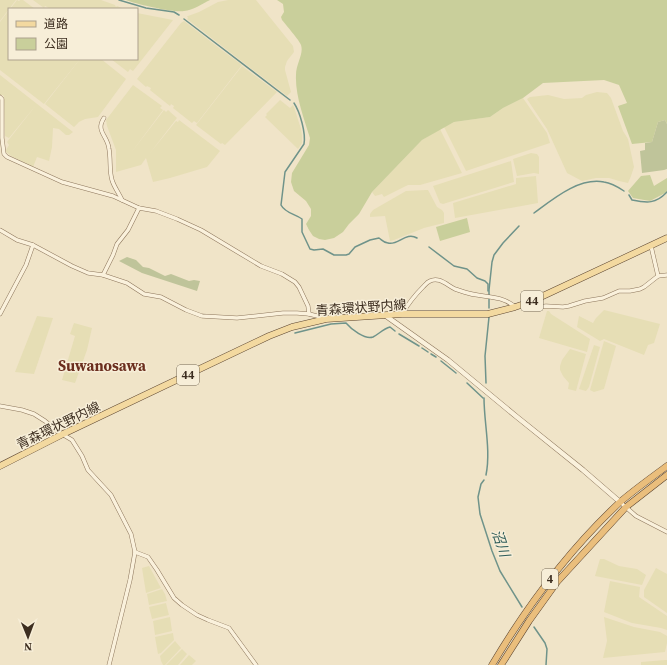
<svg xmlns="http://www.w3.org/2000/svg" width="667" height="665" viewBox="0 0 667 665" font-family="'Source Serif 4','Noto Sans JP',serif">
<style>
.farmland{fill:#e6deb5}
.green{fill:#c9cf9b}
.cemetery{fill:#bfc49a}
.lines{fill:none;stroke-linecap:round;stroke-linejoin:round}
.stream{stroke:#6f938a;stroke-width:1.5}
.minor-casing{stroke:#8d765c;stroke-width:4.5}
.tertiary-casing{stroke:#8d765c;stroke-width:5.5}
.primary-casing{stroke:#5b4430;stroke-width:7}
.trunk-casing{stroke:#5b4430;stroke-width:7}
.minor{stroke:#faf1dc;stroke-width:3.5}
.tertiary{stroke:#faf1dc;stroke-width:4.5}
.primary{stroke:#f3d9a0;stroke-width:6}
.trunk{stroke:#eabe7c;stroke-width:6}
.labels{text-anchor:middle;stroke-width:3;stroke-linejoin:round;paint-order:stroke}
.shield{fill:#f7eed8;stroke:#756857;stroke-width:1}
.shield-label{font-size:12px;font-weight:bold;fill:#3d2e20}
.street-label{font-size:13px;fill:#3d2e20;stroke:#f7eed8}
.water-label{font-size:14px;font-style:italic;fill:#2f5d5a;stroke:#f7eed8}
.quarter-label{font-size:15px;font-weight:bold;fill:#6b2e1e;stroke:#f7eed8}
</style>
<rect width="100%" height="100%" fill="#f0e4c8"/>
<g class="farmland">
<path d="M 0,0 L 16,0 L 0,21 Z"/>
<path d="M 17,0 L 19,1 L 20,0 L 23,0 L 35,9 L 10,9 Z"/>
<path d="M 33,0 L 101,0 L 115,5 L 116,7 L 117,6 L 124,9 L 48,9 L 49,8 L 45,6 L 44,8 Z"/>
<path d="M 228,0 L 256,0 L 293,46 L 294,52 L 287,61 L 285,67 L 285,70 L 291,92 L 287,96 L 187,19 L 188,18 L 187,16 L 188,16 L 199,12 L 218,2 Z"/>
<path d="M 9,10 L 9,59 L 80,59 L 44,104 L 0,70 L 0,22 Z"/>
<path d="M 137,13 L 173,20 L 133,71 L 130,69 L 128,72 L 111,59 L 137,59 Z"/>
<path d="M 184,21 L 219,48 L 194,80 L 219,48 L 242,65 L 197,123 L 194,121 L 192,123 L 173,108 L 174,106 L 171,104 L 170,106 L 150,90 L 151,88 L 147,86 L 146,87 L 137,79 L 181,23 Z"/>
<path d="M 80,59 L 101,59 L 126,79 L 98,117 L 85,119 L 79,122 L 74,127 L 45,104 Z"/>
<path d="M 242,66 L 277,92 L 225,145 L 222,143 L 221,144 L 196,125 Z"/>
<path d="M 0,75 L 73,132 L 69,135 L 66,135 L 59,129 L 53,128 L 52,147 L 49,161 L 37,157 L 33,167 L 11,156 L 6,152 L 6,150 L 9,145 L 7,142 L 36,105 L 9,138 L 5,136 L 4,97 L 3,95 L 0,95 Z"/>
<path d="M 133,85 L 162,106 L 160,108 L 163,110 L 131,153 L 164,110 L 166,112 L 168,110 L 177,118 L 150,153 L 176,121 L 178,122 L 179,120 L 220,151 L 207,167 L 170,178 L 153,182 L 146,158 L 141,165 L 116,172 L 116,150 L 107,126 L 106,120 Z"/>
<path d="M 597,92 L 607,93 L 611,98 L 623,131 L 628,139 L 634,167 L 631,176 L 628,183 L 619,181 L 609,178 L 596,178 L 582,181 L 567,173 L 547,129 L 527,99 L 530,97 L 548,95 L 564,99 L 582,98 L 586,95 Z"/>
<path d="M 523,98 L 547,133 L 550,143 L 466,171 L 444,127 L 454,122 L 490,117 L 503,108 Z"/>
<path d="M 280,100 L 290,108 L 293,105 L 294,107 L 301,129 L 302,136 L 302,143 L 298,149 L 265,117 L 267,115 L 266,114 Z"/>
<path d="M 440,129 L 462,173 L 420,185 L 408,185 L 384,197 L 382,194 L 375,196 L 372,192 L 422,140 Z"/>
<path d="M 531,153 L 537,154 L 539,157 L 539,174 L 534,173 L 517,176 L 513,159 Z"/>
<path d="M 511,161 L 514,182 L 443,204 L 440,203 L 433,186 Z"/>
<path d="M 536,176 L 538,203 L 455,218 L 453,203 L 516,184 L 516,178 Z"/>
<path d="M 426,190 L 428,190 L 437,207 L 442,210 L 444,213 L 444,223 L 424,228 L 394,240 L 390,241 L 385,216 L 370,217 L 370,214 L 373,210 L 406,191 Z"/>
<path d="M 604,310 L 660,324 L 654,343 L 648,345 L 644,355 L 604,339 L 600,341 L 577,327 L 579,316 L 593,323 L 596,318 Z"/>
<path d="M 547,311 L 549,311 L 551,314 L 590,339 L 587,352 L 539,338 Z"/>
<path d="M 37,316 L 53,318 L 34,374 L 15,372 Z"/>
<path d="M 74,323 L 92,328 L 87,350 L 75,383 L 62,380 L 75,336 L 70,334 Z"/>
<path d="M 604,341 L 616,346 L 604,389 L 594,392 L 590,390 Z"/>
<path d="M 594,345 L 600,347 L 589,387 L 586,391 L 579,389 Z"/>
<path d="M 570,349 L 586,354 L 576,391 L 568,389 L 569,383 L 563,376 L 560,370 L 560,366 L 562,360 Z"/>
<path d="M 600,559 L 604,559 L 619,566 L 637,569 L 646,575 L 642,585 L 595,576 Z"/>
<path d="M 149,566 L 161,588 L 146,593 L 142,568 Z"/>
<path d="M 656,568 L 667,574 L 667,613 L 644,597 L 644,590 Z"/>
<path d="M 610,581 L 640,587 L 639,597 L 667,616 L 667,630 L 661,628 L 632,623 L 604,612 Z"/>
<path d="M 162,589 L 165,594 L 167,601 L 149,605 L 147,594 Z"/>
<path d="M 166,603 L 169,615 L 152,619 L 149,607 Z"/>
<path d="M 170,617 L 172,631 L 155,635 L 153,621 Z"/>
<path d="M 604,617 L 634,627 L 660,632 L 667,636 L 667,643 L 665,652 L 603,658 L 607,641 Z"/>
<path d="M 173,633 L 174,640 L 161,653 L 158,654 L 155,637 Z"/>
<path d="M 175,641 L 181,648 L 165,665 L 163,665 L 161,661 L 160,656 Z"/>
<path d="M 182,649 L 187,654 L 178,665 L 166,665 Z"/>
<path d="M 189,655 L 196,661 L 192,665 L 180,665 Z"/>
<path d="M 665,660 L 667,660 L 667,665 L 641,665 L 641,662 Z"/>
</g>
<g class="green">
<path d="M 126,0 L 210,0 C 202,4 193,10 184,11 C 174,13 136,4 126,0 Z"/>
<path d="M 277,0 L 667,0 L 667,124 L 665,120 L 658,122 L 652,142 L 632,144 L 618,106 L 627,103 L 619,85 L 604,80 L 543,83 L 523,98 L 503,108 L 490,117 L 454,122 L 422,140 L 372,192 L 359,214 L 349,224 L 343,232 L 334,238 L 325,240 L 319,239 L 313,236 L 309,230 L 306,224 L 311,216 L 311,209 L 306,201 L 294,191 L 291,182 L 292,173 L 309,145 L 310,138 C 304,118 295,95 296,75 C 296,64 304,54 301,45 C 300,41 286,25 282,20 L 281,17 L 284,12 L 283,4 Z"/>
<path d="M 650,175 L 654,186 L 667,178 L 667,192 L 650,201 L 633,198 L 628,191 L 641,176 Z"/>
<path d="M 467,218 L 470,232 L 440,241 L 436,227 Z"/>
</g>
<g class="cemetery">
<path d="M 665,120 L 667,124 L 667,169 L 664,170 L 642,173 L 640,151 L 645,150 L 645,143 L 652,142 L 658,122 Z"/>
<path d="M 127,257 L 136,260 L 143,267 L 149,268 L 165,276 L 171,274 L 189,281 L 194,280 L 200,281 L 197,291 L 142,273 L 119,261 Z"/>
</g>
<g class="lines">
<g class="stream">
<path d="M 119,0 L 146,8 L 174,12 L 179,15"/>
<path d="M 184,19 L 290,100"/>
<path d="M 294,103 C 300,112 306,133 304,144 L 285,172 L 281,205 C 285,213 295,214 302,219 L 302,232 L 310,249 L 314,250 L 323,249 L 334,255 L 346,255 L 349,254 L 355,247 L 370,240 L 379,238 C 382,240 384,243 388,243 C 398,246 406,231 417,238"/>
<path d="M 629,195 L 632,200 C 647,203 656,204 667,192"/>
<path d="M 534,213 C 553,199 579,177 604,182 C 612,183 618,187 624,191"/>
<path d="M 429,247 L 454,266 L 467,269 L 477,278 L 485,281 L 488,284 L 488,291"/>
<path d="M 489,308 L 489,290 L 492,262 L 494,255 L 503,243 L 519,226"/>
<path d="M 295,333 L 331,324 L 346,323 C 351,329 365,340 373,337 C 379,334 383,329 390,327 L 395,331"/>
<path d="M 399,334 L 419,346"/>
<path d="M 422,348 L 428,352"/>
<path d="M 431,354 L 436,357"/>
<path d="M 441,361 L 456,373"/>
<path d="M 467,383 L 483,398"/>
<path d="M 486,383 L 485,356 L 489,317"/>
<path d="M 484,398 C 484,423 491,450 486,475"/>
<path d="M 484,480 L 481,484 L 478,497 L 480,514 L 492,551 L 500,571 L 522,607"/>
<path d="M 534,627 L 545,643 L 547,649 L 546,665"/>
</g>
<g class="minor-casing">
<g id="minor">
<path d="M 0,97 L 2,99 L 2,138 L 4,154 L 7,157 L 62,182 L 113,196 L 139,208 L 156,211 L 177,219 L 201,230 L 261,266 L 282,274 L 295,282 L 299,287 L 308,306 L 309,314"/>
<path d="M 104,118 C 95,131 108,136 109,149 C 111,160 109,170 112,180 C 114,187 119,193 122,200"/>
<path d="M 0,230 L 17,240 L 33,245 L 72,266 L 88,273 L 103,275 L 127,283 L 144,294 L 161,297 L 186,310 L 202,316 L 237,318 L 283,313 L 297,313 L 309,314 L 325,318"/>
<path d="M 651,246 L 658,276"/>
<path d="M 103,275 L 113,255 L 117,244 L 128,230 L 139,208"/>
<path d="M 522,305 L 531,308 L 546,306 L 563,307 L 569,306 L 585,301 L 603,298 L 619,291 L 630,291 L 640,289 L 644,287 L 658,276 L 667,275"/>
<path d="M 0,314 L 26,265 L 33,245"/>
<path d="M 402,314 C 408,304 414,296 423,287 C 425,285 427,282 430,281 C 439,276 448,286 455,289 C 458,290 461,291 464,292 C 481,298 501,294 515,307"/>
<path d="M 0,406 L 22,410 L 34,414 L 45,421 L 57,431 L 72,440 L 82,456 L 88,470 L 99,482 L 111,495 L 131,534 L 135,552 L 130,580 L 109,665"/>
<path d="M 620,502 L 636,516 L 667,532"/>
<path d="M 135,552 L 148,557 L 157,570 L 174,598 L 182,605 L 197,615 L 208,620 L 229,628 L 256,665"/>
</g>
</g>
<g class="tertiary-casing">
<path id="tertiary" d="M 386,316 L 448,360 L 517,417 L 583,470 L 620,502"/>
</g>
<g class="primary-casing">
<path id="primary" d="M 0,466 L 63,434 L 269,336 L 292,327 L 326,319 L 402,314 L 488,314 L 515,307 L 530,302 L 667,238"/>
</g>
<g class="trunk-casing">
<g id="trunk">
<path d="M 492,665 C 527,606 569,550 619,503 C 634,490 651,478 667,466"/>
<path d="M 501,665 L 529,621 L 557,582 L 626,507 L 667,475"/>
</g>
</g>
<use href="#minor" class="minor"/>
<use href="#tertiary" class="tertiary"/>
<use href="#primary" class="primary"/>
<use href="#trunk" class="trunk"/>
</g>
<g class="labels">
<g class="shield">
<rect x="521" y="291" width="22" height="20" rx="3"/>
<rect x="177" y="365" width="22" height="20" rx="3"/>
<rect x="542" y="569" width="16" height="20" rx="3"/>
</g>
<g class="shield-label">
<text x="532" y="305">44</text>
<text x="188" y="379">44</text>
<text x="550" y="583">4</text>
</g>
<g class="street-label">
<text transform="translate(361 307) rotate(-4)" y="5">青森環状野内線</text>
<text transform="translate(58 425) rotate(-26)" y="5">青森環状野内線</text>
</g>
<g class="water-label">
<text transform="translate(501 543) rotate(71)" y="5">沼川</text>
</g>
<g class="quarter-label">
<text x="102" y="371">Suwanosawa</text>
</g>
</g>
<rect x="8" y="8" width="130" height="52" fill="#f7eed8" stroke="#ada18e"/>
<rect x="16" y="21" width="20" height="6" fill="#f3d9a0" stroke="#ada18e"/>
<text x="44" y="28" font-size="12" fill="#3d2e20">道路</text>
<rect x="16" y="38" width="20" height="12" fill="#c9cf9b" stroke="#ada18e"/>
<text x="44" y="48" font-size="12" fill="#3d2e20">公園</text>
<g transform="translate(28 637) rotate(179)" stroke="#f7eed8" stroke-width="3" paint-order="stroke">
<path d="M0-3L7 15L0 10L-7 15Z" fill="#3d2e20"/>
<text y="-6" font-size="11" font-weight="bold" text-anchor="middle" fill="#3d2e20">N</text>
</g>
</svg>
